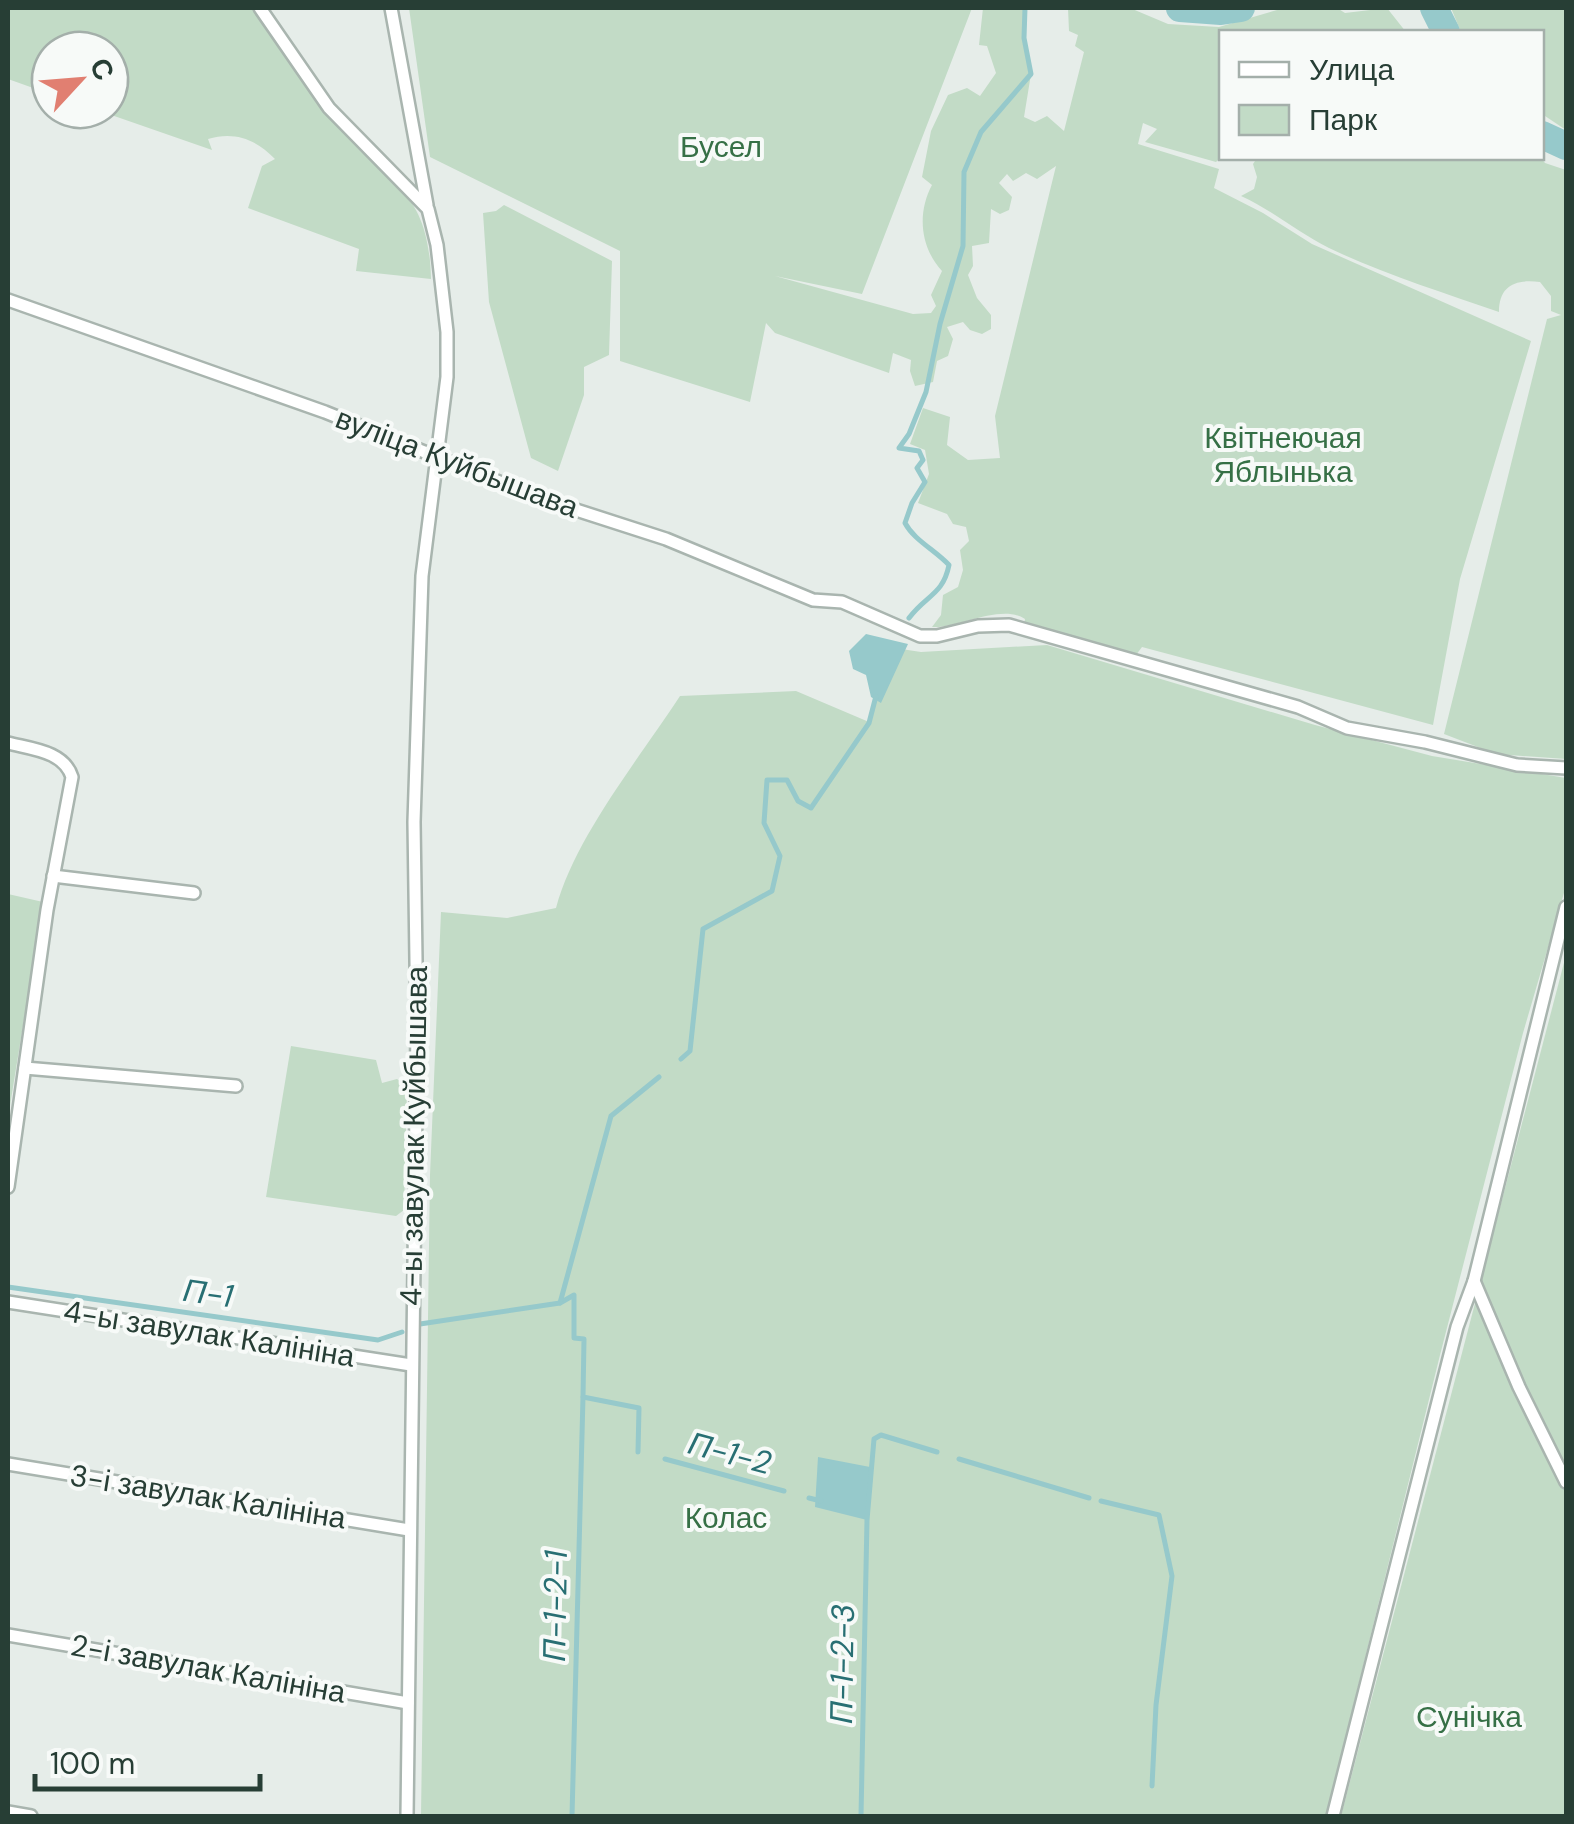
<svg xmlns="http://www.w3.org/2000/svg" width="1574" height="1824" viewBox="0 0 1574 1824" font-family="'DM Sans',sans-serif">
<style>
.green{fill:#c2dbc6}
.water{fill:#96c9cb}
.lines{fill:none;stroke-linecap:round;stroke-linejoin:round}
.stream{stroke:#96c9cb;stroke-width:5}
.river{stroke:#96c9cb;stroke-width:28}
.minor-casing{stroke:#a9b5af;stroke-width:16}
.minor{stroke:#fff;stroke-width:11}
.labels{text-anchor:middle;stroke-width:8;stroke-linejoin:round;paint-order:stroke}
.park-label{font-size:30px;fill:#367046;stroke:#f7faf8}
.street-label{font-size:30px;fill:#273e35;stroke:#f7faf8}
.water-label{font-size:32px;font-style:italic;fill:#286f73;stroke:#f7faf8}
</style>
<rect width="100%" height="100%" fill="#e6ede9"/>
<g class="green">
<path d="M 8,8 L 253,8 C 281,47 307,91 339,127 C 391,185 429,191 431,279 L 356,271 L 359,249 L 248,208 L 262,166 L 275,159 C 256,139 234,131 208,139 L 212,150 L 97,110 L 110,110 L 110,50 L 50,50 L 50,94 L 8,79 Z"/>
<path d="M 409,8 L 972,8 L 862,294 L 775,276 L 913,314 L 931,313 L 936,306 L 931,295 L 942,271 C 920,247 917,213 932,185 L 922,177 L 931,131 L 948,95 L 967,88 L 980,96 L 996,73 L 987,46 L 979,45 L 983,8 L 1025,8 L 1024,38 L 1031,74 L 1024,117 L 1035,122 L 1047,116 L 1064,131 L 1084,52 L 1075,46 L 1078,35 L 1069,31 L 1068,8 L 1130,8 L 1168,24 L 1219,27 L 1284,8 L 1337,8 L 1345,13 L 1387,8 L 1406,32 L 1222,32 L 1221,157 L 1216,162 L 1145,142 L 1157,129 L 1143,123 L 1138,144 L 1219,169 L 1214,188 L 1263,213 L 1312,244 L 1531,341 L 1460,579 L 1433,725 L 1142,647 L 1136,655 L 1024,625 L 1025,619 C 1001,603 957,629 932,627 L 941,615 L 943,595 L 958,587 L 963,570 L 960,550 L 969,541 L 966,527 L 953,524 L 947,514 L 918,503 L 929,474 L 925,450 L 910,444 L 923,408 L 950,417 L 947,445 L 968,460 L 1000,458 L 995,416 L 1056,166 L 1037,179 L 1026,173 L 1013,181 L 1007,174 L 999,183 L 1012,197 L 1009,210 L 1000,214 L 991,209 L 989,243 L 972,246 L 973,266 L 968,275 L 977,298 L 991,315 L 991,329 L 982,334 L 970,330 L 963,322 L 947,327 L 953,339 L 948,356 L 937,361 L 933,382 L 915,386 L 910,371 L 911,360 L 893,353 L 889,373 L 775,333 L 766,323 L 750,402 L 620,361 L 620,251 L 430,157 Z"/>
<path d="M 1451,8 L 1566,8 L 1566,130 L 1542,114 L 1542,32 L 1461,32 Z"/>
<path d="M 1257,158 L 1541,158 L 1545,163 L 1566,170 L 1566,759 L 1496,754 L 1444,734 L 1547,319 L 1561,315 L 1551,311 L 1551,296 L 1540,282 C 1516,279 1499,285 1499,312 C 1442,292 1383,274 1329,248 C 1299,233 1272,210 1241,196 L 1254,189 L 1257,177 L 1253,164 Z"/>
<path d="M 504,205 L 612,261 L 609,355 L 584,367 L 584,395 L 558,471 L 531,458 L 489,302 L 483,213 L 496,211 Z"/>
<path d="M 1047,645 L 1315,725 L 1432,756 L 1566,778 L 1566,886 L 1523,1033 L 1440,1355 L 1326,1816 L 421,1816 L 430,1175 L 441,912 L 507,918 L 556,908 C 575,837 639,759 680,696 L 796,691 L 869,722 L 888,647 L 921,652 Z"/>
<path d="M 8,894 L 43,902 L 8,1118 Z"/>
<path d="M 1566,955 L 1566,1816 L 1341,1816 Z"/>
<path d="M 291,1046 L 376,1060 L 382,1083 L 397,1079 L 407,1086 L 404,1210 L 396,1216 L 266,1197 Z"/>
</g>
<g class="water">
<path d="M 866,634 L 908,644 L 881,703 L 871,697 L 866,675 L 853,669 L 849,651 Z"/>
<path d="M 818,1457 L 870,1467 L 867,1520 L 815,1507 Z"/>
</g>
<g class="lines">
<g class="stream">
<path d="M 909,618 C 926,595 943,595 949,565 C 935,550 914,540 905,523 L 912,503 L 925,482 L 917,468 L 923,460 L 919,451 L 899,448 L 909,434 L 926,392 L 940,324 L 963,246 L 964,172 L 981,132 L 1031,74 L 1024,38 L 1025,8"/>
<path d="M 681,1059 L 690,1051 L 703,929 L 772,891 L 780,856 L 764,823 L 767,780 L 787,780 L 798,801 L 811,808 L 869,723 L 876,696"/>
<path d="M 8,1287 L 378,1340 L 402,1332"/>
<path d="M 560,1303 L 574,1295 L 574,1338 L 584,1339 L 583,1397 L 639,1408 L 638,1452"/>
<path d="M 420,1324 L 560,1303 L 611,1116 L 659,1077"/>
<path d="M 665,1459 L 784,1491"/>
<path d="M 959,1459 L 1089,1498"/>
<path d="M 809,1498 L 821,1501"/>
<path d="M 1101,1501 L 1159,1515 L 1172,1576 L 1156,1705 L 1152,1786"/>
<path d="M 572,1816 L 583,1397"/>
<path d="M 861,1816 L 867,1520 L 874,1439 L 881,1435 L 937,1452"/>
</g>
<g class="river">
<path d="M 1180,8 L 1221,11 L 1241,8"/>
<path d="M 1434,8 L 1446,32"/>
<path d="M 1542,135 L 1566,146"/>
</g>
<g class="minor-casing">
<g id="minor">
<path d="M 260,8 L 329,108 L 428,209 L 437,245 L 447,332 L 447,377 L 422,576 L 414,822 L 417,1029 L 407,1816"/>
<path d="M 391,8 L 427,205"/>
<path d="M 8,300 L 325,412 L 539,498 L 666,539 L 813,600 L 842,602 L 920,636 L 937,636 L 978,626 L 1009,625 L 1298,707 L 1347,728 L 1425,742 L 1517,765 L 1566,768"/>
<path d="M 8,743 C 31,749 64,751 72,777 L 47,910 L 8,1187"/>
<path d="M 53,876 L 194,893"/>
<path d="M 25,1068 L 236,1086"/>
<path d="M 1474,1281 L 1519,1387 L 1566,1482"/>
<path d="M 8,1302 L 411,1365"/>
<path d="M 8,1464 L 409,1530"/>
<path d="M 8,1635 L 408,1703"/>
<path d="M 8,1812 L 31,1816"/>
<path d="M 1333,1816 L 1457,1327 L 1474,1281 L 1566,907"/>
</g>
</g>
<use href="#minor" class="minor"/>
</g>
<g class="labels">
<g class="park-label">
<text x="721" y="157">Бусел</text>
<text x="1283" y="448">Квітнеючая<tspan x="1283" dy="34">Яблынька</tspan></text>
<text x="726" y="1528">Колас</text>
<text x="1469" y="1727">Сунічка</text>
</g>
<g class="street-label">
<text transform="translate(457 463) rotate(21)" y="10">вуліца Куйбышава</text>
<text transform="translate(414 1136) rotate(-89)" y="10">4-ы завулак Куйбышава</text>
<text transform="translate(209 1334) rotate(9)" y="10">4-ы завулак Калініна</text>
<text transform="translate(208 1497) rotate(9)" y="10">3-і завулак Калініна</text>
<text transform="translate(208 1669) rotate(10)" y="10">2-і завулак Калініна</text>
</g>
<g class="water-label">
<text transform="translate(208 1293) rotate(8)" y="11">П-1</text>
<text transform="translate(730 1453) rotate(15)" y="11">П-1-2</text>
<text transform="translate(555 1606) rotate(-89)" y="11">П-1-2-1</text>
<text transform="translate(842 1664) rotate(-89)" y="11">П-1-2-3</text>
</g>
</g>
<rect width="1574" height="1824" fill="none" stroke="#273e35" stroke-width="20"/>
<rect x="1219" y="30" width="325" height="130" fill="#f7faf8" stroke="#a4afaa" stroke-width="2.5"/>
<rect x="1239" y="62" width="50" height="15" fill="#ffffff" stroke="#a4afaa" stroke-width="2.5"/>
<text x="1309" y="80" font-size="30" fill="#273e35">Улица</text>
<rect x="1239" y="105" width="50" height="30" fill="#c2dbc6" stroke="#a4afaa" stroke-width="2.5"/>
<text x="1309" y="130" font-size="30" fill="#273e35">Парк</text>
<g transform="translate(80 80) rotate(64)"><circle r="48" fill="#f7faf8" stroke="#a4afaa" stroke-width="2.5"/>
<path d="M0-8L18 38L0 25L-18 38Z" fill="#e17f71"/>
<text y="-15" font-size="28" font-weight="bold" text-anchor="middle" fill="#273e35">С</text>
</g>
<path d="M35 1774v15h225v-15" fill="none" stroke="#273e35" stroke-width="5"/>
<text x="50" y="1774" font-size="30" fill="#273e35" stroke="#f7faf8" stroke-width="8" paint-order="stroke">100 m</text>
</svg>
